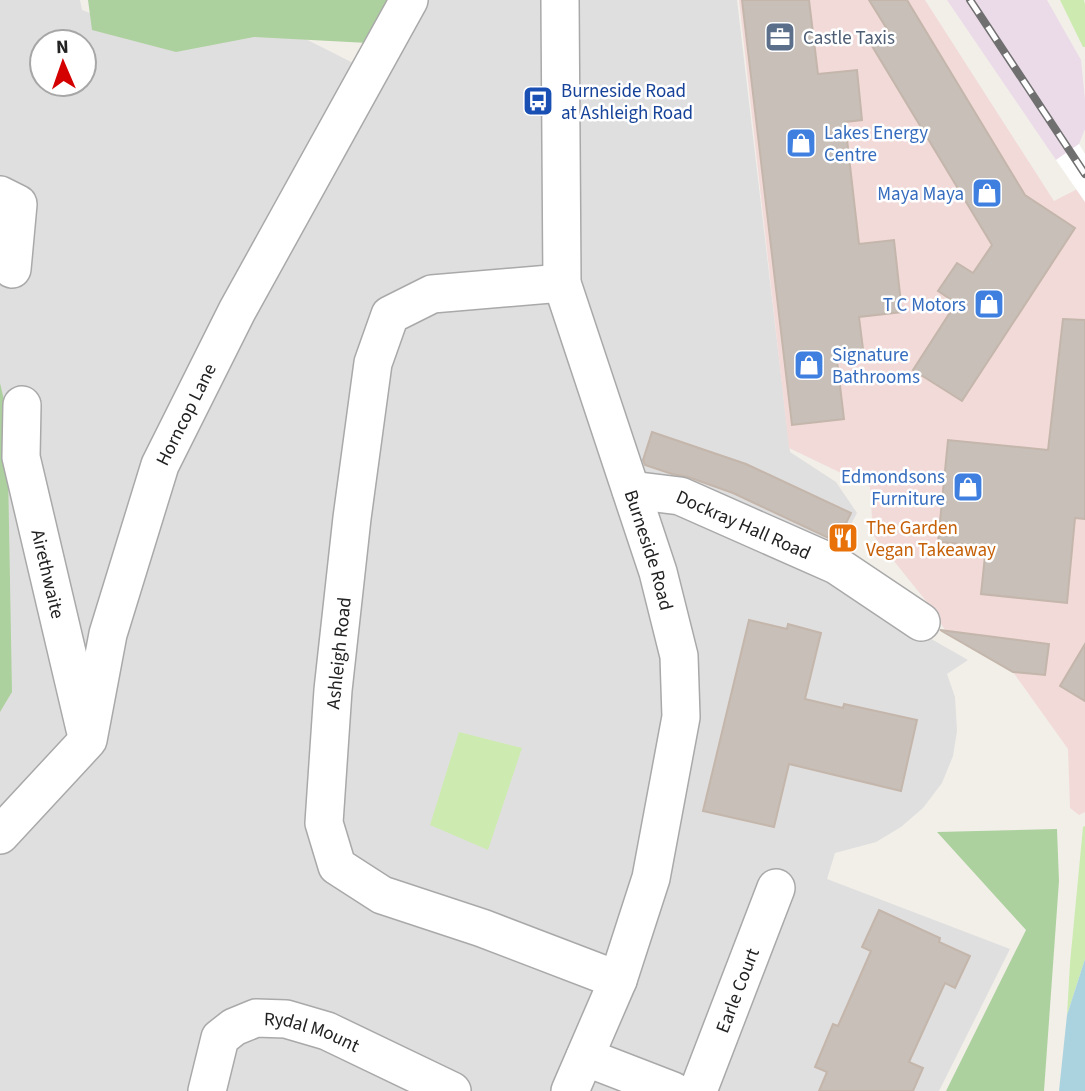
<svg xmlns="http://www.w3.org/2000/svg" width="1085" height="1091" viewBox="0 0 1085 1091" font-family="'Source Sans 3',sans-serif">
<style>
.residential{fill:#e0dfdf;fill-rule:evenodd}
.commercial{fill:#f2dad9}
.industrial{fill:#ebdbe8}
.grass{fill:#cdebb0}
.forest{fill:#add19e}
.water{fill:#aad3df}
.pier{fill:#fff}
.building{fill:#c7bfb8;stroke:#c4b6ab;stroke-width:2}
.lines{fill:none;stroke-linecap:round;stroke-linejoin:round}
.minor-casing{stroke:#a9a9a9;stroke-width:40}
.minor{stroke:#fff;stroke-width:37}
.rail-casing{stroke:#707070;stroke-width:8}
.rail{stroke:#fff;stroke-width:5;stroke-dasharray:16;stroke-linecap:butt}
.labels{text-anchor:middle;stroke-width:5;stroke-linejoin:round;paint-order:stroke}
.service-label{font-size:19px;fill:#4e5e75;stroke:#fff;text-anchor:start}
.transit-label{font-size:19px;fill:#164399;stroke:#fff;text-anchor:start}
.shop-label{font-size:19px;fill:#366cbe;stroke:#fff;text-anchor:end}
.street-label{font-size:19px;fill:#222;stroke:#fff}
.food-label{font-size:19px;fill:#c56008;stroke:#fff;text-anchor:start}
</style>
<rect width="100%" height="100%" fill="#f2efe9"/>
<path class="residential" d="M 0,0 L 80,0 L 82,10 L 181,48 L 256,14 L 387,80 L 425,0 L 737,0 L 790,452 L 836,482 L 857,513 L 823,577 L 968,660 L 947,674 L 955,697 L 957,731 L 953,756 L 942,783 L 923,808 L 901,827 L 876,842 L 835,853 L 827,879 L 1010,949 L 939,1091 L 0,1091 ZM 42,42 L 84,42 L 84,84 L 42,84 Z"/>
<path class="commercial" d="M 739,0 L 925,0 L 1054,201 L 1085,185 L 1085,812 L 1079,815 L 1070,808 L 1068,749 L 1013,672 L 947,633 L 926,601 L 873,535 L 870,487 L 789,448 Z"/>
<path class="industrial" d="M 947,0 L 1047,0 L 1081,60 L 1085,100 L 1085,129 L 1079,144 L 1056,160 Z"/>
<g class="grass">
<path d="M 1060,0 L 1084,0 L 1085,4 L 1085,47 L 1083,47 Z"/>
<path d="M 459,732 L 522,748 L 488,850 L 430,825 Z"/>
<path d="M 1085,826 L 1085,959 L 1067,1015 L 1070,963 L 1083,827 Z"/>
</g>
<g class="forest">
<path d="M 88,0 L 392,0 L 368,43 L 254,37 L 176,52 L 92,30 Z"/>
<path d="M 0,383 L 7,413 L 12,692 L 0,712 Z"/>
<path d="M 1057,829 L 1059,881 L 1044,1091 L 946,1091 L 1026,930 L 937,832 Z"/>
</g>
<path class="water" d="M 1085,959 L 1085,1091 L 1059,1091 L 1067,1015 Z"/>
<path class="pier" d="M 1079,144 L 1085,154 L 1085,202 L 1056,160 Z"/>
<g class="building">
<path d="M 742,0 L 809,0 L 818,74 L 857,70 L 862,120 L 845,122 L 859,244 L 894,240 L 902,312 L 859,317 L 863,349 L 836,352 L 844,419 L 792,425 Z"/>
<path d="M 869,0 L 907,0 L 1025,195 L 1075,228 L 962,401 L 913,370 L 956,303 L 938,291 L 957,263 L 973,273 L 992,245 L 872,46 L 890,34 Z"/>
<path d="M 1063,319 L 1085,320 L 1085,519 L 1075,518 L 1067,603 L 981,594 L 986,546 L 938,542 L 948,440 L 1048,450 Z"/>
<path d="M 652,432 L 746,464 L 851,513 L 837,542 L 733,493 L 688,477 L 672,474 L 645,465 L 643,460 Z"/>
<path d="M 749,620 L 787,629 L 788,624 L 821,633 L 805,699 L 843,708 L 844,704 L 917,720 L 901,791 L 789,764 L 774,827 L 703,811 Z"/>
<path d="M 940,630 L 1049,644 L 1045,675 L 1013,672 Z"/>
<path d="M 1085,644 L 1085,701 L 1060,686 Z"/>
<path d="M 879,910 L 940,938 L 939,942 L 970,956 L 955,988 L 945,983 L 909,1062 L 923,1068 L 913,1091 L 819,1091 L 827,1072 L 815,1067 L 833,1024 L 838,1026 L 871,951 L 862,947 Z"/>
</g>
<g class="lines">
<g class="minor-casing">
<g id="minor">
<path id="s1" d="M 560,0 L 562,283 L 658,572 L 679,656 L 681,717 L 651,878 L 618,980 L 570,1091"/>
<path d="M 0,195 L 18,204 L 12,269"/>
<path d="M 562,283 L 432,294 L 390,315 L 373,363 L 352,518 L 333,690 L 324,823 L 337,866 L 382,895 L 482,928 L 618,980"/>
<path id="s2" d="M 22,405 L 21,457 L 85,729"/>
<path id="s3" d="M 631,490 L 680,496 L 836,565 L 921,622"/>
<path id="s4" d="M 0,835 L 88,740 L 108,634 L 160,465 L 237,311 L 409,0"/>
<path d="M 585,1057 L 673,1091"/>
<path id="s5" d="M 207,1091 L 220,1038 L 234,1027 L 256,1018 L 286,1019 L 327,1031 L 452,1091"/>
<path id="s6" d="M 698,1091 L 776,888"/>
</g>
</g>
<use href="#minor" class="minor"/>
<g class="rail-casing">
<path id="rail" d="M 970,0 L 1085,174"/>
</g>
<use href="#rail" class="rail"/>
</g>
<defs>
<g id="office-square" transform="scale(1.575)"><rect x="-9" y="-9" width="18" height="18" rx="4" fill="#5c6f8a" stroke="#fff"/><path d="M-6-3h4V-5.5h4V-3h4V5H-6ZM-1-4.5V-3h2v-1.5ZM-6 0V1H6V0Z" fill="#fff"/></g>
<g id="bus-square" transform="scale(1.575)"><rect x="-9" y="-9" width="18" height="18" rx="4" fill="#1a4fb4" stroke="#fff"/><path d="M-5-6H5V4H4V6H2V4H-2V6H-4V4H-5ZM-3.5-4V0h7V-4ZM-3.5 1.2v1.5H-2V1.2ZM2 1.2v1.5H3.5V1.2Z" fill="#fff"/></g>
<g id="shop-square" transform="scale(1.575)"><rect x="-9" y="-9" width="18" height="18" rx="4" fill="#3f7fe0" stroke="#fff"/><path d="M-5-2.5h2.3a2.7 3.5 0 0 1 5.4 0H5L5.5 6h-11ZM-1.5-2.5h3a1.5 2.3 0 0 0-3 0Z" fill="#fff"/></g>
<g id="restaurant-square" transform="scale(1.575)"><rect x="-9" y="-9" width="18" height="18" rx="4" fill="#e8710a" stroke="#fff"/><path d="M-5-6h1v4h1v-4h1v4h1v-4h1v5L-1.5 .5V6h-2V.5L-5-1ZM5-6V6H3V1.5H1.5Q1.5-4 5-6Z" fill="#fff"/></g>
</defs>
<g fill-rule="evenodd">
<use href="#office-square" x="780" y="37"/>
<use href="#bus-square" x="538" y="101"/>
<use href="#shop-square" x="801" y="143"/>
<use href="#shop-square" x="987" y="193"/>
<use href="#shop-square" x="989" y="304"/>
<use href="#shop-square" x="809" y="365"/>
<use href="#shop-square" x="968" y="487"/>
<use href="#restaurant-square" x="843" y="538"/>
</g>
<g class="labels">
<g class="service-label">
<text x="803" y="44">Castle Taxis</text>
</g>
<g class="transit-label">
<text x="561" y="97">Burneside Road<tspan x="561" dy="22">at Ashleigh Road</tspan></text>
</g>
<g class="shop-label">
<text x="824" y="139" text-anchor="start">Lakes Energy<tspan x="824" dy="22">Centre</tspan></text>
<text x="964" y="200">Maya Maya</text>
<text x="966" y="311">T C Motors</text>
<text x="832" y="361" text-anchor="start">Signature<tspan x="832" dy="22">Bathrooms</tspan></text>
<text x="945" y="483">Edmondsons<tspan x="945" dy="22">Furniture</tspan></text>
</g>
<g class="street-label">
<text dy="7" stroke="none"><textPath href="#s4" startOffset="471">Horncop Lane</textPath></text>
<text dy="7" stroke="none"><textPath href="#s3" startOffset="119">Dockray Hall Road</textPath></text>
<text dy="7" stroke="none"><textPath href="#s1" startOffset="564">Burneside Road</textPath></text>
<text dy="7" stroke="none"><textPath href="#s2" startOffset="172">Airethwaite</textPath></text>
<text transform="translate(338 653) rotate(-84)" y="7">Ashleigh Road</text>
<text dy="7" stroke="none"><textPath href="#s6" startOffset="108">Earle Court</textPath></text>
<text dy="7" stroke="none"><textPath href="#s5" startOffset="154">Rydal Mount</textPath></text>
</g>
<g class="food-label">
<text x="866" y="534">The Garden<tspan x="866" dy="22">Vegan Takeaway</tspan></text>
</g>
</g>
<g transform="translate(63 63) rotate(358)"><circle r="33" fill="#ffffff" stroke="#a7a7a7" stroke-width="2"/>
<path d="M0-5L12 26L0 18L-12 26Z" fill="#d40000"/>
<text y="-10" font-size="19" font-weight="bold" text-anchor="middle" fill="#222222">N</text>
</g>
</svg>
